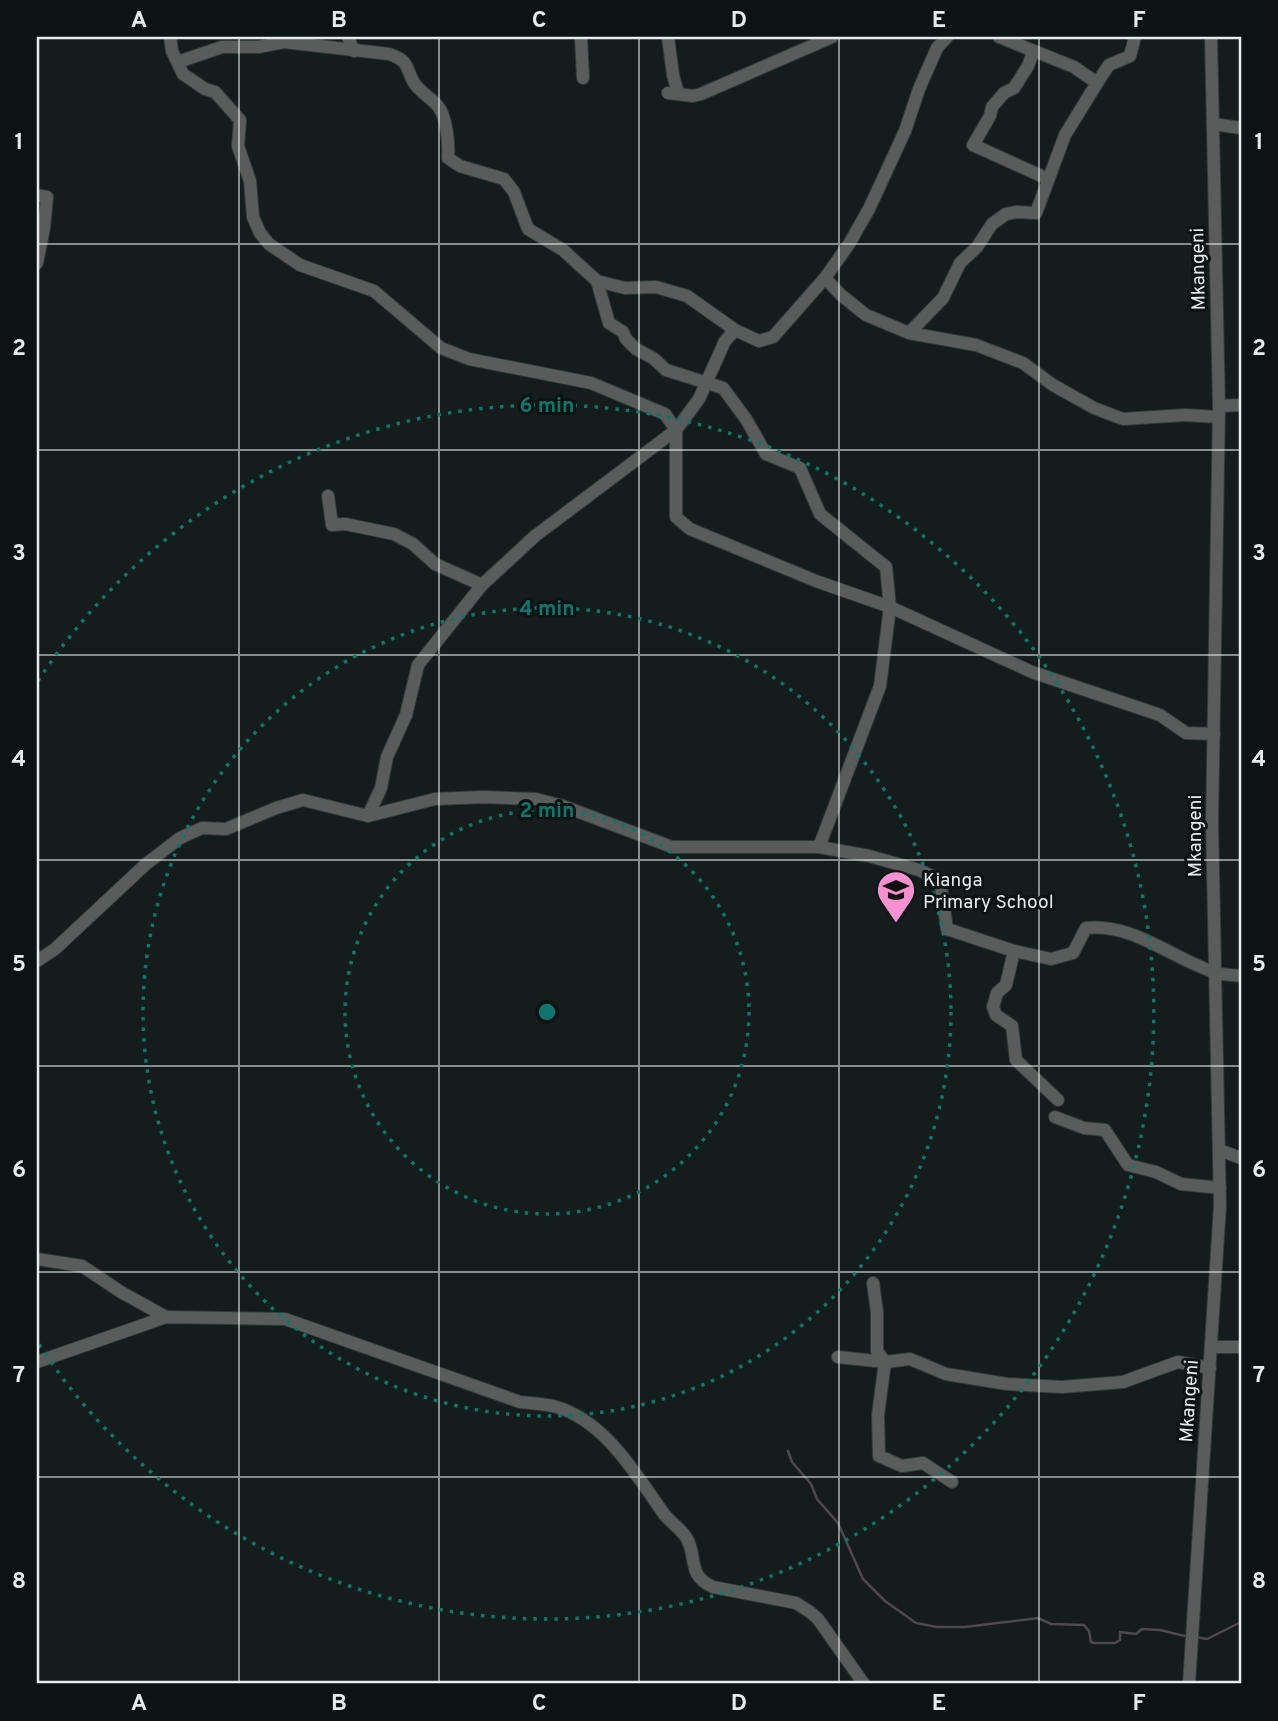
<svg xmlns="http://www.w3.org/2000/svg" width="1278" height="1721" viewBox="0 0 1278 1721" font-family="Overpass,sans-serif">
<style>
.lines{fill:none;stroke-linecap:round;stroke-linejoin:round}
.stream{stroke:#53474f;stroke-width:2.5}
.minor-casing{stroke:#313a39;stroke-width:14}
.minor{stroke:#585d5c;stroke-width:12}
.grid{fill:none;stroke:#e6eceb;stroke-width:2;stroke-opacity:0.55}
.ring{fill:none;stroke:#0f766e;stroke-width:3.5;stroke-dasharray:3.5 7}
.labels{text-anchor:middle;stroke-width:6;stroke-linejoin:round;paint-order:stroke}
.street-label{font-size:19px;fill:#e6eceb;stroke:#0b1413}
.poi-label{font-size:19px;fill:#e6eceb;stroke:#0b1413;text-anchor:start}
.centre{fill:#0f766e;stroke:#0b1413;stroke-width:3.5}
.ring-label{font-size:21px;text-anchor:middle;font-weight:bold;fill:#0f766e;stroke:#0b1413;stroke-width:6;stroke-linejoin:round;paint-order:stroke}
.neatline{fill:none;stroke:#e6eceb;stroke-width:2.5}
.grid-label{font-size:23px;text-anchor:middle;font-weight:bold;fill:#e6eceb}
</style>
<rect width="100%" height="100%" fill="#141d1c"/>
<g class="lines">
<g class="stream">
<path d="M 788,1451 L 792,1462 L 811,1484 L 817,1499 L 838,1523 L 863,1579 L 885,1601 L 916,1623 L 937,1627 L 965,1627 L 1038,1618 L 1051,1624 L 1084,1625 L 1089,1631 L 1091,1642 L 1094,1643 L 1115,1643 L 1120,1640 L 1120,1632 L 1136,1634 L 1142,1629 L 1160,1630 L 1189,1637"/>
<path d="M 1196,1637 L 1207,1639 L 1241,1622"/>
</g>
<g class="minor-casing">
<g id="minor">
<path d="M 170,37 L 172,51 L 183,74 L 205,89 L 215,92 L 240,120 L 238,146 L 250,181 L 253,217 L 260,233 L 269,244 L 300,265 L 374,291 L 441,348 L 469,359 L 591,383 L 665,414 L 676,430 L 676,517 L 690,529 L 816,581 L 890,607 L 1032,672 L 1160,715 L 1186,733 L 1214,734"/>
<path d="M 348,37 L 354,51"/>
<path d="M 581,37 L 583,78"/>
<path d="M 668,37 L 673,75 L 678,93"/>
<path d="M 1033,52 L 1028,66 L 1014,88 L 1004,93 L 992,107 L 990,116 L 973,145 L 1048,179"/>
<path d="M 178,62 L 222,47 L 259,47 L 284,42 L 389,54 C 409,61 405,65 413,81 C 418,91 430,97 437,105 C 447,116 449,144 448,158 L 460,166 L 504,179 L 514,192 L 528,229 L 563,250 L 597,281 L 625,288 L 656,287 L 687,296 L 735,330 L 759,341 L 773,337 L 825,278 L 849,244 L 869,209 L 905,131 L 919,89 L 937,48 L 947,37"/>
<path d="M 1097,83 L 1109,65 L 1130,56 L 1135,37"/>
<path d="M 668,93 L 693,96 L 701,94 L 832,37"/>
<path d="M 1213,124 L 1241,128"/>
<path d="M 37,195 L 47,197 L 44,228 L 37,263"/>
<path d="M 825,278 L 841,295 L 866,315 L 909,333 L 976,345 L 1023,363 L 1053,385 L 1094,408 L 1123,419 L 1185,415 L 1218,417"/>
<path d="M 597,281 L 609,323 L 623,332 L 626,339 L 636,349 L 653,358 L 666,370 L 723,388 L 746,419 L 766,454 L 800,468 L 820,514 L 886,567 L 890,607 L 880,686 L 819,847"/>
<path d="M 909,333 L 943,298 L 960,263 L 977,247 L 992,224 L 1006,214 L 1017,212 L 1036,213 L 1065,135 L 1097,83 L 1074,67 L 999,37"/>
<path d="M 1219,406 L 1241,405"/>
<path d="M 328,496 L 332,525 L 345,524 L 394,534 L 413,544 L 435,564 L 482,585 L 535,536 L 676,430 L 699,399 L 725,341 L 735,330"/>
<path d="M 368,816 L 381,788 L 387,757 L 406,715 L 418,665 L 482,585"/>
<path d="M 1014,951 L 1006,985 L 997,993 L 993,1007 L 996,1015 L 1012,1026 L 1016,1060 L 1058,1100"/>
<path d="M 37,961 L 55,949 L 146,864 L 180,838 L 202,828 L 226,829 L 276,808 L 303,800 L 368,816 L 435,799 L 483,797 L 536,799 L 563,806 L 672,847 L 819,847 L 869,856 L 919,870 L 940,880 L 947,929 L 1014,951 L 1051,959 L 1073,953 L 1086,928 C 1134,923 1171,958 1214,972 C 1222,975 1233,975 1241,976"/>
<path d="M 1055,1117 L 1084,1128 L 1105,1130 L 1128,1165 L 1156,1172 L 1181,1184 L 1220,1188"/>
<path d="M 1219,1150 L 1241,1158"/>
<path d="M 37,1259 L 82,1266 L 121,1292 L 166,1317"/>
<path d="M 873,1283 L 877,1312 L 877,1351 L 885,1362 L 878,1415 L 879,1456 L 902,1466 L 923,1463 L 952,1482"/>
<path d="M 1211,1347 L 1241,1347"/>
<path d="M 838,1357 L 885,1362 L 910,1359 L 946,1374 L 1007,1384 L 1062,1387 L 1123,1382 L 1178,1362 L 1210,1368"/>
<path d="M 37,1362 L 166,1317 L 285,1319 L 520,1402 C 531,1403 542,1404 553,1406 C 604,1419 635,1473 664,1514 C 670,1522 680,1528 686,1537 C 698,1556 686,1575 713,1587 L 796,1603 L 810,1612 L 818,1619 L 864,1684"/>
<path d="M 1189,1684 L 1220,1205 L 1212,823 L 1219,406 L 1211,37"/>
</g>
</g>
<use href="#minor" class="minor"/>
</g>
<path class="grid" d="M 239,37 L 239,1684M 439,37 L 439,1684M 639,37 L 639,1684M 839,37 L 839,1684M 1039,37 L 1039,1684M 37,244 L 1241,244M 37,450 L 1241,450M 37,655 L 1241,655M 37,860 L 1241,860M 37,1066 L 1241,1066M 37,1272 L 1241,1272M 37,1477 L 1241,1477"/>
<g class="ring">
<circle cx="547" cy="1012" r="202"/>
<circle cx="547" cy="1012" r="404"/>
<path d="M38 681A607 607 0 1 1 38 1343"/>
</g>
<defs>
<g id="school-pin" transform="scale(2.0125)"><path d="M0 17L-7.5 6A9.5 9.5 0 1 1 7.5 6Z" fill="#f590d1" stroke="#0b1413"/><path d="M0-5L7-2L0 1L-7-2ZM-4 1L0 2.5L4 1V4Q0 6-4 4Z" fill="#111"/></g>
</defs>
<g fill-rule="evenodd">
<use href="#school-pin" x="896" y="890"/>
</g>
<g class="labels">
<g class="street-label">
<text transform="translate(1197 269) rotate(-91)" y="7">Mkangeni</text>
<text transform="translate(1194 836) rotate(-90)" y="7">Mkangeni</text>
<text transform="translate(1188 1401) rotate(-86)" y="7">Mkangeni</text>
</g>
<g class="poi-label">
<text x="923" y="886">Kianga<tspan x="923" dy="22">Primary School</tspan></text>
</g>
</g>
<circle cx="547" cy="1012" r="10" class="centre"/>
<g class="ring-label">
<text x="547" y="412">6 min</text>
<text x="547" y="615">4 min</text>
<text x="547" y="817">2 min</text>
</g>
<rect width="1278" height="1721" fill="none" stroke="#0b1413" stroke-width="77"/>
<rect x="38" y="38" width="1202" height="1644" class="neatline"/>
<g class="grid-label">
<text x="139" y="27">A</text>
<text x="339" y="27">B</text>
<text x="539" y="27">C</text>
<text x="739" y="27">D</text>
<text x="939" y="27">E</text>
<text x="1139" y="27">F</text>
<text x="19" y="149">1</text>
<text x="1259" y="149">1</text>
<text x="19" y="355">2</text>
<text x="1259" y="355">2</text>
<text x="19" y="560">3</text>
<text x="1259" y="560">3</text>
<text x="19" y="766">4</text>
<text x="1259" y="766">4</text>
<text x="19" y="971">5</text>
<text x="1259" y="971">5</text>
<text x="19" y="1177">6</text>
<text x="1259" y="1177">6</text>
<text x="19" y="1382">7</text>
<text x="1259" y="1382">7</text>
<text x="19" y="1588">8</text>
<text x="1259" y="1588">8</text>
<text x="139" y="1710">A</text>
<text x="339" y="1710">B</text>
<text x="539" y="1710">C</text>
<text x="739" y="1710">D</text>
<text x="939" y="1710">E</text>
<text x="1139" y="1710">F</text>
</g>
</svg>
